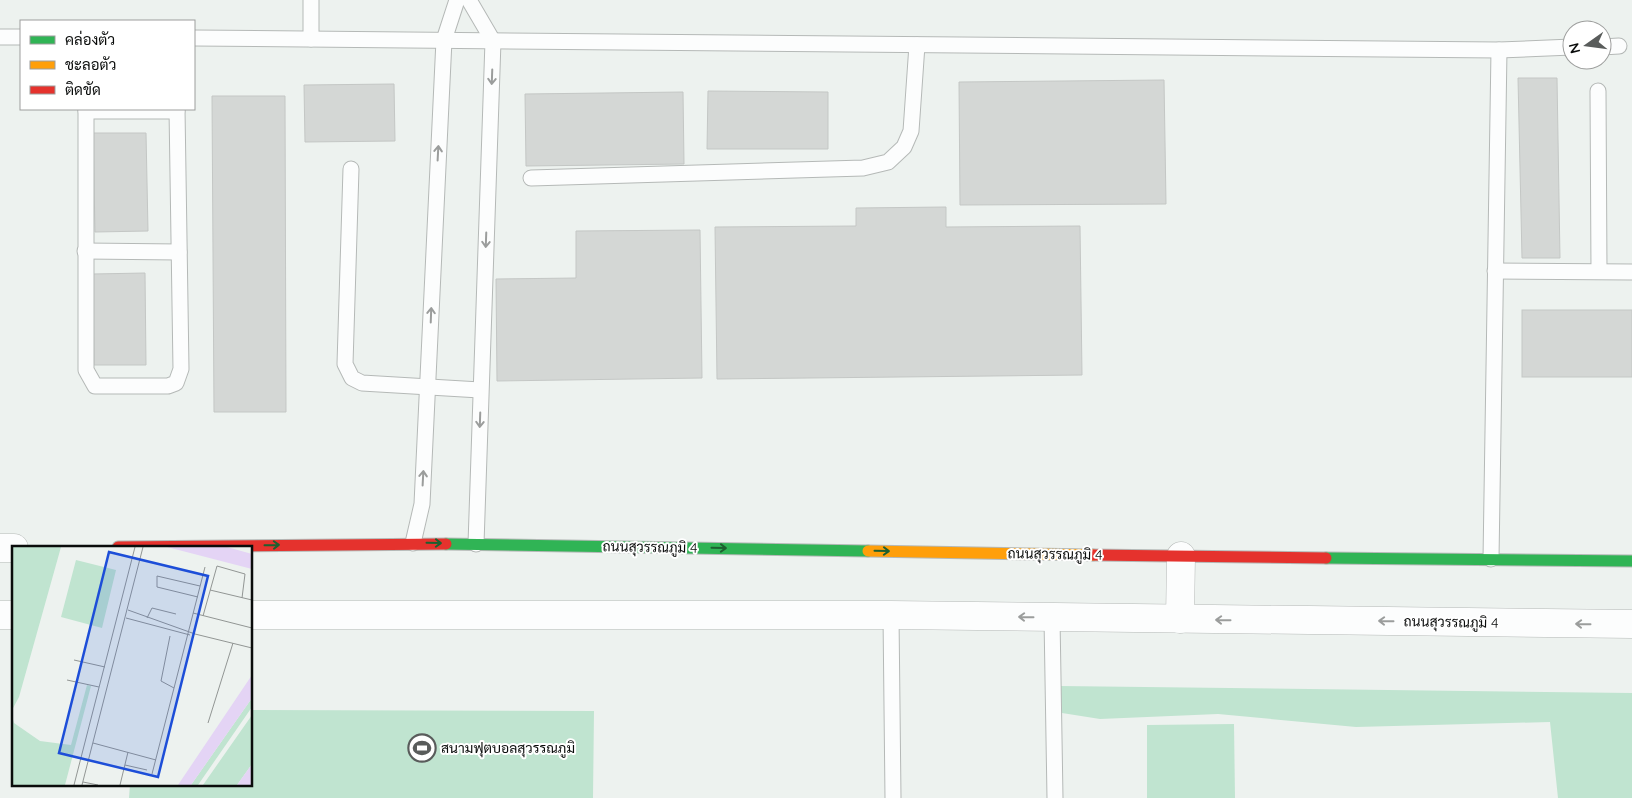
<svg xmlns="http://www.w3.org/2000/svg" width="1632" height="798" viewBox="0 0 1632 798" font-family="Quicksand,Sarabun,sans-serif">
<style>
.green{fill:#c0e4d0}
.building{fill:#d4d7d5;stroke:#c4c7c5}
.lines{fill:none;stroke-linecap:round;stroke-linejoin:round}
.lane-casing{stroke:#b5b9b7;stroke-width:17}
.street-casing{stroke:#b5b9b7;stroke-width:29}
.fast-casing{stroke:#b5b9b7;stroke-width:13}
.slow-casing{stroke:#b5b9b7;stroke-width:13}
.jam-casing{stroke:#b5b9b7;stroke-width:13}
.lane{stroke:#fcfdfd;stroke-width:15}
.street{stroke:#fcfdfd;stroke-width:28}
.fast{stroke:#30b455;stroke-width:11}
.slow{stroke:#ff9f0a;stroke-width:11}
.jam{stroke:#e5322d;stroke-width:11}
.oneway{stroke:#9b9d9c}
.oneway2{stroke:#1d6030}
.labels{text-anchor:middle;stroke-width:4;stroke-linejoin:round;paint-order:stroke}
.street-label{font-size:14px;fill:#0a0c0b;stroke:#fff}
.poi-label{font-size:14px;fill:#0a0c0b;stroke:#fff;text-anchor:start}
.inset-road{fill:none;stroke:#929694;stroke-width:1}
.view{fill:#1d4ed8;fill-opacity:0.15;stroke:#1d4ed8;stroke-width:2.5}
.inset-edge{fill:none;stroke:#0a0c0b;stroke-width:2.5}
</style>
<rect width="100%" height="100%" fill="#edf2ef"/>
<g class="green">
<path d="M 1060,686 L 1632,693 L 1632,798 L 1558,798 L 1550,722 L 1356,727 L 1218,714 L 1100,719 L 1062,713 Z"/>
<path d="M 251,710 L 594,711 L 593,798 L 129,798 L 130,784 L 251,784 Z"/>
<path d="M 1234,724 L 1235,798 L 1147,798 L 1147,725 Z"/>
</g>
<g class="building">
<path d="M 1518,78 L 1557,78 L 1560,258 L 1522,258 Z"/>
<path d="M 1164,80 L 1166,204 L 960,205 L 959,82 Z"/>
<path d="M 394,84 L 395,141 L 305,142 L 304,85 Z"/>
<path d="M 708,91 L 828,92 L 828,149 L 707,149 Z"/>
<path d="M 683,92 L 684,164 L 526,166 L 525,94 Z"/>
<path d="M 212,96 L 285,96 L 286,412 L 214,412 Z"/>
<path d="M 93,133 L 146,133 L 148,231 L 95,232 Z"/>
<path d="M 946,207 L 946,227 L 1080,226 L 1082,375 L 717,379 L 715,227 L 856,226 L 856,208 Z"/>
<path d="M 700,230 L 702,378 L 497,381 L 496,279 L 576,278 L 576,231 Z"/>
<path d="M 145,273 L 146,365 L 94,365 L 93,274 Z"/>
<rect x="1522" y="310" width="110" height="67"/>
</g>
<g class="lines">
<g class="lane-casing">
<g id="lane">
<path d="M 311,0 L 311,39"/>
<path d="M 469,0 L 493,41 L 476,544"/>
<path d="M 0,37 L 21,37"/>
<path d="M 194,38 L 1499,50 L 1572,47"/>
<path d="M 1602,47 L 1619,46"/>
<path d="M 1598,91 L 1599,271"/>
<path d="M 86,109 L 86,370 L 95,386 L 168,386 L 176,383 L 181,369 L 177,109"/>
<path d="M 86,111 L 177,111"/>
<path d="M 351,169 L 345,364 L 352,378 L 362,383 L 480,390"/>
<path d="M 531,178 L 863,168 L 888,162 L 904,147 L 911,131 L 917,45"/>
<path d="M 85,251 L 179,252"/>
<path d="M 1495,271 L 1632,272"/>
<path d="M 413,543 L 422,504 L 444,40 L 457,0"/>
<path d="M 1491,559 L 1499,50"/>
<path d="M 891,615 L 893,798"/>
<path d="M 1052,618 L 1055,798"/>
</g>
</g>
<g class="street-casing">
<g id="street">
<path d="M 0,548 L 14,548"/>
<path d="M 0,615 L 14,615"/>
<path d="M 251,615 L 891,615 L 1632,624"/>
<path d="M 1180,619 L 1181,556"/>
</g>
</g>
<g class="fast-casing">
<g id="fast">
<path d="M 446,544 L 868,551"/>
<path d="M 1326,558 L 1632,561"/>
</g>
</g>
<g class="slow-casing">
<path id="slow" d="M 868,551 L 1093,555"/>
</g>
<g class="jam-casing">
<g id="jam">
<path d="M 118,547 L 446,544"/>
<path d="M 1093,555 L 1326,558"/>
</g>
</g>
<use href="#lane" class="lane"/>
<use href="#street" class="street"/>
<use href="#fast" class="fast"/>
<use href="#slow" class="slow"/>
<use href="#jam" class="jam"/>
</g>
<defs><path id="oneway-shaft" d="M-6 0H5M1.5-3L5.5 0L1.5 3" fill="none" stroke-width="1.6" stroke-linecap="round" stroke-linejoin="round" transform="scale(1.25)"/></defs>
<g class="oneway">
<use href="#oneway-shaft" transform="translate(492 77) rotate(92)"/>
<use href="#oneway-shaft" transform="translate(438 153) rotate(-87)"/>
<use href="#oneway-shaft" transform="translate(486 240) rotate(92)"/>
<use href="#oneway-shaft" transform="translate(431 315) rotate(-88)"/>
<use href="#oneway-shaft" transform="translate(480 420) rotate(92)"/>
<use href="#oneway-shaft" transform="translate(423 478) rotate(-87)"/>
<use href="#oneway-shaft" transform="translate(1026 617) rotate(-179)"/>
<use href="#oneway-shaft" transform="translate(1223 620) rotate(-179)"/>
<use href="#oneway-shaft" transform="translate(1386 621) rotate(-179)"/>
<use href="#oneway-shaft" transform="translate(1583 624) rotate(-179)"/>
</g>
<g class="oneway2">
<use href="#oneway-shaft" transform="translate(434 543) rotate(1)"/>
<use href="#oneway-shaft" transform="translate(272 545) rotate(-1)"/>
<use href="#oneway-shaft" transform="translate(719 548) rotate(1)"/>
<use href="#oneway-shaft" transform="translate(882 551) rotate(1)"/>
</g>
<defs>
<g id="stadium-ring" transform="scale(1.4375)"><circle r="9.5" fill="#fff" stroke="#595c5b" stroke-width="1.5"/><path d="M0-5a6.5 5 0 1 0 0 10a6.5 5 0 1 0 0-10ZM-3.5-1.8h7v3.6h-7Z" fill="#595c5b"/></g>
</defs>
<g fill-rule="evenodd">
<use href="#stadium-ring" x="422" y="748"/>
</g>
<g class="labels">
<g class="street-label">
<text transform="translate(650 547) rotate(1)" y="5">ถนนสุวรรณภูมิ 4</text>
<text transform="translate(1055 554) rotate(1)" y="5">ถนนสุวรรณภูมิ 4</text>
<text transform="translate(1451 622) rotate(1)" y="5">ถนนสุวรรณภูมิ 4</text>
</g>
<g class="poi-label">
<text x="441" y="753">สนามฟุตบอลสุวรรณภูมิ</text>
</g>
</g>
<g transform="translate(12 546)">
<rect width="240" height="240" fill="#edf2ef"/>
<path d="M 0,1 L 49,1 L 7,151 L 0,164 ZM 64,14 L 104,24 L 90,82 L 49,71 ZM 75,139 L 79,140 L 53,239 L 0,239 L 0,170 L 2,177 L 28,195 L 59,199 ZM 240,152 L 240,161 L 186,239 L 179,239 ZM 240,169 L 240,218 L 225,239 L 191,239 Z" fill="#c0e4d0"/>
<path d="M 155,1 L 215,1 L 240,8 L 240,23 ZM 240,129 L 240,152 L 179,239 L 166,239 ZM 240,218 L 240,239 L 225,239 Z" fill="#e4d4f5"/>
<path class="inset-road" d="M 198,44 L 240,54M 186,51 L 145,41 L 145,30 L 188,40M 116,64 L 183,88 L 240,102M 181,67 L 240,82M 191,70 L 205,20 L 233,28 L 230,52M 114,72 L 178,89M 135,72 L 140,62 L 164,68M 158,90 L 149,135 L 162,142M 62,114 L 93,121M 55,134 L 87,141M 196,177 L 221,97M 81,197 L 144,214M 113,219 L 135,224M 140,228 L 193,21M 71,236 L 86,239M 62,239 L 123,1M 70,239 L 131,1M 108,239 L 116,206"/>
<path class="view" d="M 97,6 L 196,30 L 146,231 L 47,207 Z"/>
<rect width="240" height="240" class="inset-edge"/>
</g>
<rect x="20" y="20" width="175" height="90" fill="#ffffff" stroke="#9d9e9d"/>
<rect x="30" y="36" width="25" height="8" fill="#30b455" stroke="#9d9e9d"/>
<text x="65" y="45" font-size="15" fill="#0a0c0b">คล่องตัว</text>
<rect x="30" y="61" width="25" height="8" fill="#ff9f0a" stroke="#9d9e9d"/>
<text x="65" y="70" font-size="15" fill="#0a0c0b">ชะลอตัว</text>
<rect x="30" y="86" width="25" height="8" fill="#e5322d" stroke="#9d9e9d"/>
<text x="65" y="95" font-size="15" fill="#0a0c0b">ติดขัด</text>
<g transform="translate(1587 45) rotate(256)"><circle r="24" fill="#ffffff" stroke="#9d9e9d"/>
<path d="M0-4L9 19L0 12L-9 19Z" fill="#595c5b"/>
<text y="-8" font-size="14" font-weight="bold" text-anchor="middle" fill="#0a0c0b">N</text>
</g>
</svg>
